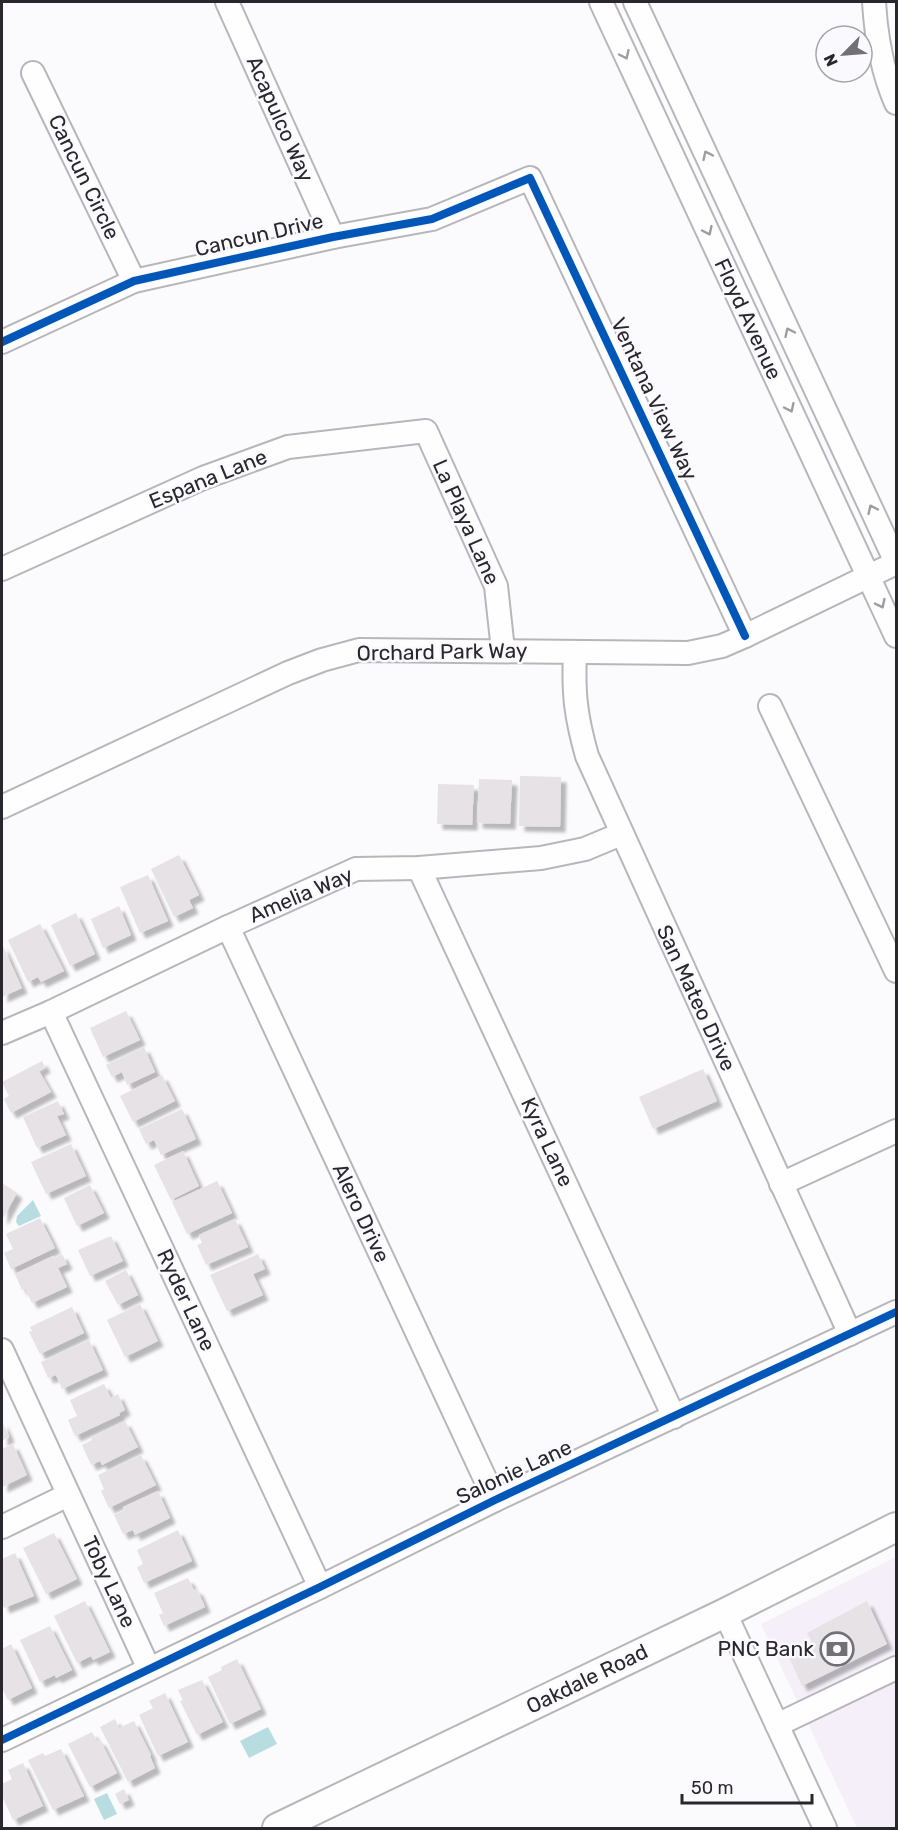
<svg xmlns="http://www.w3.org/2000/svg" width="898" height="1830" viewBox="0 0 898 1830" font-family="Rubik,sans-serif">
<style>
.built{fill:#f4eff9}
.water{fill:#b8dde1}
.building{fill:#e6e2e6;filter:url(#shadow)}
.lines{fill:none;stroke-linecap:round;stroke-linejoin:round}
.minor-casing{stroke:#b8b6bb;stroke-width:26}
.major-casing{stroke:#b8b6bb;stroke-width:32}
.minor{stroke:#fefeff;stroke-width:22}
.major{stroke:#fefeff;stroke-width:28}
.cycleway-casing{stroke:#faf9fd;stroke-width:11}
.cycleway{stroke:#0057b8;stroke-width:8}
.oneway{stroke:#9e9da0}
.labels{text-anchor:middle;stroke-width:5;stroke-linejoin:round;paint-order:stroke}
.street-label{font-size:21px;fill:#29262d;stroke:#faf9fd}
.poi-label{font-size:21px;fill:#29262d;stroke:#faf9fd;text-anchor:end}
</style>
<defs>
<filter id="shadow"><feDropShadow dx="5.5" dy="5.5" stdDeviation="1.5" flood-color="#0004"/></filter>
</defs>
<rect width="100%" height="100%" fill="#fbfafc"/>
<path class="built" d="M 896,1557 L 896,1828 L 857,1828 L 761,1624 Z"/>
<g class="water">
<path d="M 33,1200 L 41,1216 L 19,1226 L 16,1222 L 17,1216 Z"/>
<path d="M 268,1727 L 277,1744 L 249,1758 L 240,1741 Z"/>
<path d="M 107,1793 L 117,1814 L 104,1820 L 94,1799 Z"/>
</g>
<g class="building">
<path d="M 520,776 L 561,777 L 560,827 L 519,826 Z"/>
<path d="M 479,779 L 512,780 L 510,824 L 477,823 Z"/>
<path d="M 438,784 L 474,785 L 472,825 L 437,824 Z"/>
<path d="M 179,855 L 199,895 L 189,900 L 193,908 L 174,917 L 151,869 Z"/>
<path d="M 148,875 L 168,921 L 140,933 L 120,887 Z"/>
<path d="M 119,906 L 131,935 L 103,948 L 91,919 Z"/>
<path d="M 76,913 L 95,954 L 70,966 L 51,925 Z"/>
<path d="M 40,924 L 64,971 L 41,982 L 38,977 L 28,982 L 8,940 Z"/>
<path d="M 2,944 L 22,988 L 2,997 Z"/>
<path d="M 126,1011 L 140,1040 L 103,1057 L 90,1028 Z"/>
<path d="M 144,1047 L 155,1072 L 127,1085 L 122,1072 L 112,1077 L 106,1065 Z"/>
<path d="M 42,1061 L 45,1067 L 39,1071 L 51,1092 L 11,1113 L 4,1099 L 9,1096 L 2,1082 Z"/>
<path d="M 703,1069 L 717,1101 L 653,1129 L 639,1097 Z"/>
<path d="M 162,1075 L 175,1101 L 133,1122 L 120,1096 Z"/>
<path d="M 58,1101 L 64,1114 L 57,1116 L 66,1135 L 37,1148 L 23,1117 Z"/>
<path d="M 182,1109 L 196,1139 L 161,1155 L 154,1140 L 146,1144 L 139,1129 Z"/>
<path d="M 71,1144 L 86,1176 L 46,1194 L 31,1162 Z"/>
<path d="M 183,1151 L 199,1186 L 171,1200 L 154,1165 Z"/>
<path d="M 217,1181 L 232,1213 L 187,1234 L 172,1202 Z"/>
<path d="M 2,1183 L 17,1193 L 2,1220 Z"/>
<path d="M 90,1185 L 104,1213 L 77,1226 L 64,1198 Z"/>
<path d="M 40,1218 L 55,1248 L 11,1269 L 4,1253 L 13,1249 L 6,1234 Z"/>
<path d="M 235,1219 L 248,1247 L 206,1265 L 197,1245 L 202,1243 L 199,1235 Z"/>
<path d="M 111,1236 L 123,1261 L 90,1276 L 78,1250 Z"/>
<path d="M 62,1254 L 67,1264 L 58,1268 L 67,1287 L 32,1303 L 25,1288 L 22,1290 L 15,1274 L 53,1256 L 54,1258 Z"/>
<path d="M 258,1254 L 265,1269 L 253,1274 L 263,1295 L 227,1311 L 210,1275 Z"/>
<path d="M 126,1270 L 138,1295 L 118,1305 L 105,1281 Z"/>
<path d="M 140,1304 L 158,1341 L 125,1357 L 107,1320 Z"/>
<path d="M 72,1307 L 84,1333 L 40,1354 L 29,1332 L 32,1331 L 30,1327 Z"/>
<path d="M 89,1340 L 103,1370 L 62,1389 L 56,1375 L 48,1378 L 41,1362 Z"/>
<path d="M 104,1384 L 111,1398 L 118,1394 L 125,1410 L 119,1413 L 120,1415 L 75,1436 L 68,1420 L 77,1416 L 70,1400 Z"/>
<path d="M 2,1421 L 9,1437 L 2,1441 Z"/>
<path d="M 125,1421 L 138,1447 L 102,1465 L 100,1461 L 91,1465 L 82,1445 L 92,1440 L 91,1438 Z"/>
<path d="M 13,1444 L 27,1475 L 2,1487 L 2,1449 Z"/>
<path d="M 141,1455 L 156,1485 L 109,1508 L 101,1491 L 104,1489 L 98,1475 Z"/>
<path d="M 158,1491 L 170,1518 L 135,1535 L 133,1530 L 123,1534 L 114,1515 L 125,1510 L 123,1507 Z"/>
<path d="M 178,1530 L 192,1561 L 144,1583 L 137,1567 L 143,1564 L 137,1550 Z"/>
<path d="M 54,1533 L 77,1579 L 46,1594 L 23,1548 Z"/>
<path d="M 15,1553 L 34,1596 L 4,1608 L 2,1602 L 2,1559 Z"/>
<path d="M 188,1578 L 194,1590 L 197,1589 L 205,1607 L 164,1626 L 159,1615 L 163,1613 L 154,1593 Z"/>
<path d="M 85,1601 L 110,1652 L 93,1660 L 91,1656 L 77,1663 L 54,1616 Z"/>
<path d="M 867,1601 L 887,1644 L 802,1686 L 788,1655 L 812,1642 L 807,1633 Z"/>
<path d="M 50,1626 L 72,1670 L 56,1678 L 55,1675 L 40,1682 L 20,1640 Z"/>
<path d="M 11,1644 L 32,1688 L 8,1700 L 3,1690 L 2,1691 L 2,1649 Z"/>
<path d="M 237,1659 L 261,1709 L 230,1724 L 208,1677 L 222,1670 L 221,1667 Z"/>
<path d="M 202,1680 L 223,1722 L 197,1735 L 180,1701 L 183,1700 L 178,1690 Z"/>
<path d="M 165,1693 L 188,1742 L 158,1756 L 139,1715 L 153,1708 L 149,1701 Z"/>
<path d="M 115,1719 L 119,1728 L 134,1721 L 151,1755 L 150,1756 L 155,1768 L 128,1782 L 100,1727 Z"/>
<path d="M 92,1732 L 97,1741 L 100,1740 L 117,1773 L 90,1787 L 68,1744 Z"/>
<path d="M 61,1749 L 84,1796 L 53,1810 L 28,1760 L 43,1753 L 45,1756 Z"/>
<path d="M 23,1763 L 43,1806 L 13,1820 L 2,1796 L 2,1784 L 12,1779 L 8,1770 Z"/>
<path d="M 124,1789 L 129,1800 L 120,1804 L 115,1794 Z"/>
</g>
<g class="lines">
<g class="minor-casing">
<g id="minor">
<path d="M 227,2 L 333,237"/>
<path d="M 601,2 L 896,636"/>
<path d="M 635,2 L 896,562"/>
<path d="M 874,2 C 876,36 882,71 896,103"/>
<path d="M 33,73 L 134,281"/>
<path d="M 2,342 L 134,281 L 333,237 L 432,219 L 530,178 L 745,636"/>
<path d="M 2,569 L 203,478 L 288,447 L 426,431 L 496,586 L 503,650"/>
<path d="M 575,653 C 573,694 576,717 587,756 L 850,1334"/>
<path d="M 770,706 L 896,971"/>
<path d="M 2,807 L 288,673 L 322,660 L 359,650 L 688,653 L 722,646 L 745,636 L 896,563"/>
<path d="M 419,868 L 674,1417"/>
<path d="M 228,927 L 495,1500"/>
<path d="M 51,1012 L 320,1587"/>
<path d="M 2,1033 L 51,1012 L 228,927 L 356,869 L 419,868 L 541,858 L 585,849 L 621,834"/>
<path d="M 781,1184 L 896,1131"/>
<path d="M 2,1350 L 149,1669"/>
<path d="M 2,1527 L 68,1495"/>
<path d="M 725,1613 L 825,1828"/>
<path d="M 777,1725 L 896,1668"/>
<path d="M 2,1740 L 320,1587 L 495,1500 L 896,1312"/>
</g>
</g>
<g class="major-casing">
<path id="major" d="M 277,1828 L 725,1613 L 896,1527"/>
</g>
<use href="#minor" class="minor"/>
<use href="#major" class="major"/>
<g class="cycleway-casing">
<g id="cycleway">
<path d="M 2,342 L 134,281 L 333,237 L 432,219 L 530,178 L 745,636"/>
<path d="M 2,1740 L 320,1587 L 495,1500 L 896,1312"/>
</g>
</g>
<use href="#cycleway" class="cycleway"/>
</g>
<defs><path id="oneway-chevron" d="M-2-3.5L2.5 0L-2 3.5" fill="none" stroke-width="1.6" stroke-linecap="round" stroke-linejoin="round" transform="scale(1.5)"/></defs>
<g class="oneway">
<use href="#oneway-chevron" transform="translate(625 55) rotate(65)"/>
<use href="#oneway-chevron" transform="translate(707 155) rotate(-115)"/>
<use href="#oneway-chevron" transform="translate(708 231) rotate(65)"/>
<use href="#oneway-chevron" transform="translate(789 332) rotate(-115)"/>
<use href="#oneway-chevron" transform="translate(790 408) rotate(65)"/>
<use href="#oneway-chevron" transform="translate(872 509) rotate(-115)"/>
<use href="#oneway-chevron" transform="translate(881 604) rotate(64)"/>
</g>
<defs>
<g id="bank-ring" transform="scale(1.725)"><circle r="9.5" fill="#faf9fd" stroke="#727075" stroke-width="1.5"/><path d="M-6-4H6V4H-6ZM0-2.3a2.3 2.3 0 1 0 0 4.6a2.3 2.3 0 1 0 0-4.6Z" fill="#727075"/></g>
</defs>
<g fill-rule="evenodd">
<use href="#bank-ring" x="837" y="1649"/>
</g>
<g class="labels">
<g class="street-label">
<text transform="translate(280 119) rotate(66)" y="7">Acapulco Way</text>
<text transform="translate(84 177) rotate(64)" y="7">Cancun Circle</text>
<text transform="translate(259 235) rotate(-13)" y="7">Cancun Drive</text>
<text transform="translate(748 319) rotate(65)" y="7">Floyd Avenue</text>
<text transform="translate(654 399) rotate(65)" y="7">Ventana View Way</text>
<text transform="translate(208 479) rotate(-22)" y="7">Espana Lane</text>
<text transform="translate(466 522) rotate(66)" y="7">La Playa Lane</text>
<text transform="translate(442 652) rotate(-1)" y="7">Orchard Park Way</text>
<text transform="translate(301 895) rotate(-23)" y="7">Amelia Way</text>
<text transform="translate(696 998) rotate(65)" y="7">San Mateo Drive</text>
<text transform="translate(547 1142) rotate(65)" y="7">Kyra Lane</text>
<text transform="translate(361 1213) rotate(65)" y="7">Alero Drive</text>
<text transform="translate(186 1300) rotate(65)" y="7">Ryder Lane</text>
<text transform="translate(514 1472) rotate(-25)" y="7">Salonie Lane</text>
<text transform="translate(109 1582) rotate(65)" y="7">Toby Lane</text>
<text transform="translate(587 1679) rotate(-26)" y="7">Oakdale Road</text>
</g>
<g class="poi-label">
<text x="814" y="1656">PNC Bank</text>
</g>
</g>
<rect width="898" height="1830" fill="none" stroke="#29262d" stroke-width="6"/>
<g transform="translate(844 54) rotate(245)"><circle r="28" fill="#faf9fd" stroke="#a6a5aa" stroke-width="1.5"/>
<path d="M0-4.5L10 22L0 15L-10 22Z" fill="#727075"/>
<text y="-9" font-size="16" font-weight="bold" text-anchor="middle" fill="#29262d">N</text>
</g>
<path d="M682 1794v9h130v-9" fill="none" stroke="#29262d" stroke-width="3"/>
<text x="691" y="1794" font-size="18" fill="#29262d" stroke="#faf9fd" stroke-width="4.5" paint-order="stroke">50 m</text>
</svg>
